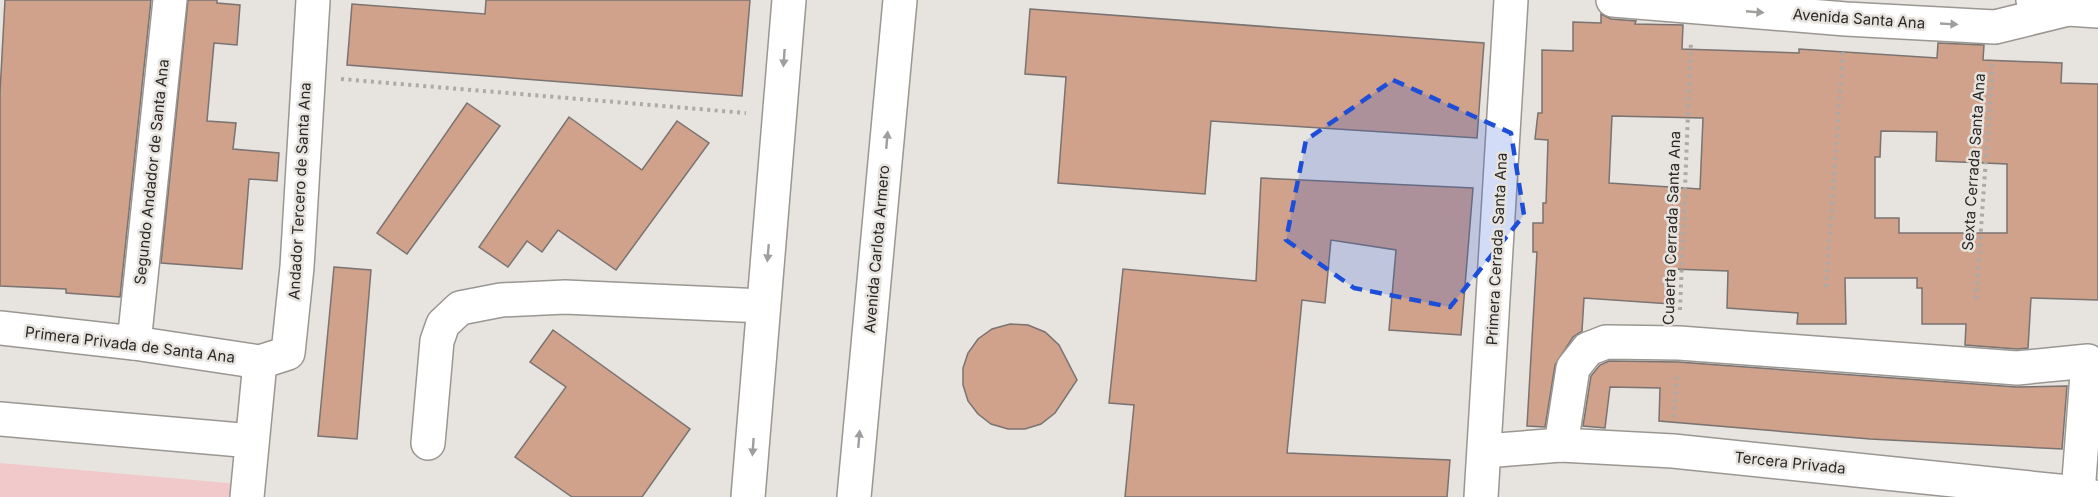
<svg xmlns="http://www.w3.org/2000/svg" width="2098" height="497" viewBox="0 0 2098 497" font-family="Inter,sans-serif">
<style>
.green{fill:#f1c9ca}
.building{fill:#d0a18b;stroke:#797371;stroke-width:1.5;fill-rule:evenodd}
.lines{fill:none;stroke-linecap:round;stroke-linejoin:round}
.minor-casing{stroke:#9a9691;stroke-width:36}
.major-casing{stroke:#9a9691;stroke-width:36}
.path{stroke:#adaaa6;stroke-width:4;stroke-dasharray:3 4.5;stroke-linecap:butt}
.minor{stroke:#fff;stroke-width:33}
.major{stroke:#fff;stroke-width:33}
.oneway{fill:#9f9e9d}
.marked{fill:#1d4ed8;fill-opacity:0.2;stroke:#1d4ed8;stroke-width:4.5;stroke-dasharray:12 8;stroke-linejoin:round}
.labels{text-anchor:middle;stroke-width:5;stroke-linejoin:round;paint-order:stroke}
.street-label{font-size:15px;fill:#2a2826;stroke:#e7e3de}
</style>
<rect width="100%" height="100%" fill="#e7e3de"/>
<path class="green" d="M 0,463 L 239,484 L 238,497 L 0,497 Z"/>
<g class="building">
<path d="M 5,0 L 151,0 L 120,297 L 66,293 L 66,289 L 0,286 L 0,92 Z"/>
<path d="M 188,0 L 217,0 L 217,3 L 240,5 L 237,45 L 214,43 L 207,121 L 236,123 L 233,149 L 279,153 L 277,181 L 249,179 L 242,269 L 161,263 Z"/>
<path d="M 486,0 L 750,0 L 742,96 L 347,65 L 352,4 L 485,14 Z"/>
<path d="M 1030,9 L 1484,43 L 1477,138 L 1211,121 L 1205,194 L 1058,183 L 1066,77 L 1025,74 Z"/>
<path d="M 1601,14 L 1611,19 L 1636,21 L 1635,24 L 1683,25 L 1682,49 L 1799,53 L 1799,49 L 1937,58 L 1938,43 L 1984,45 L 1983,60 L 2062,63 L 2061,83 L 2098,84 L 2098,300 L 2031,298 L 2028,348 L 2017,349 L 1965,345 L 1966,324 L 1922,324 L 1922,288 L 1917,288 L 1917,278 L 1845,278 L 1846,324 L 1797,324 L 1798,313 L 1727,308 L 1728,271 L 1673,269 L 1671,304 L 1584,298 L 1582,331 L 1573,337 L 1555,365 L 1545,427 L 1527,426 L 1537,252 L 1533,252 L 1533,223 L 1543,223 L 1543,203 L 1546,203 L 1548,140 L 1535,139 L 1538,113 L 1542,113 L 1542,50 L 1573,51 L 1573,22 L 1601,23 ZM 1612,116 L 1703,118 L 1700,189 L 1609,183 ZM 1881,131 L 1937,132 L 1936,161 L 2007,164 L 2007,233 L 1899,233 L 1899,218 L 1875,218 L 1875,157 L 1880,157 Z"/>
<path d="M 467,103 L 500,126 L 407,254 L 377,233 Z"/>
<path d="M 569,117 L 642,170 L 677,121 L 709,143 L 616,270 L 558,230 L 542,252 L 527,241 L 508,267 L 479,247 Z"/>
<path d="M 1261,178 L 1473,188 L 1461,335 L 1389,330 L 1396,250 L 1331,240 L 1325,303 L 1302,300 L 1287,453 L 1450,460 L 1447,497 L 1125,497 L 1134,405 L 1109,403 L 1123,269 L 1256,281 Z"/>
<path d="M 334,267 L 371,270 L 357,439 L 318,436 Z"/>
<path d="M 1010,324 L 1028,325 L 1045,332 L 1059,345 L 1077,380 L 1055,413 L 1041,424 L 1025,429 L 1008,429 L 991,424 L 978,414 L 968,401 L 963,385 L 963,368 L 968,353 L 978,339 L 992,329 Z"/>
<path d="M 553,330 L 690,429 L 642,497 L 572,497 L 515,457 L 566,387 L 530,362 Z"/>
<path d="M 1609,361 L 1678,362 L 2016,387 L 2067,386 L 2062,449 L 1870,439 L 1659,421 L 1660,388 L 1610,387 L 1605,428 L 1583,426 L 1591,376 L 1600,365 Z"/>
</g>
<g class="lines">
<g class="minor-casing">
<g id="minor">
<path d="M 1613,0 L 1846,19 L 1995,27 L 2068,9"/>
<path d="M 0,328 L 134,343 L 260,362 L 288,353 L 297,267 L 313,0"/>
<path d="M 134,343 L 170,0"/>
<path d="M 0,419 L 252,441"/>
<path d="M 428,443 L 437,341 L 443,324 L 460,308 L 501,300 L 565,297 L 763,306"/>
<path d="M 1561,445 L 1573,368 L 1588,349 L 1606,342 L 1679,343 L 2017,368 L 2088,361 L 2078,493"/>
<path d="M 1485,451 L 1561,445 L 1673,451 L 2078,493 L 2094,497"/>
<path d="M 247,497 L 260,362"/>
<path d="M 1481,497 L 1511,0"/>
</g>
</g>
<g class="major-casing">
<g id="major">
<path d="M 2033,0 L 2068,9 L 2098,11"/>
<path d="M 748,497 L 789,0"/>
<path d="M 854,497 L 900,0"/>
</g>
</g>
<g class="path">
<path d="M 341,79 L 746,113"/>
<path d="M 1826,287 L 1843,51"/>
<path d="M 1976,299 L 1993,60"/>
<path d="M 1680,310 L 1691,41"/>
<path d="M 1674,417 L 1677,377"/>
</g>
<use href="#minor" class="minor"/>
<use href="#major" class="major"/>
</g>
<defs><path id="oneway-solid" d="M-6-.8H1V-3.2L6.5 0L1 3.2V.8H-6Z" transform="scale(1.5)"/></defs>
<g class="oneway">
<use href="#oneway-solid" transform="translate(1755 12) rotate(5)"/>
<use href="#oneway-solid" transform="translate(1949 24) rotate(3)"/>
<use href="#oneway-solid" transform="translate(784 58) rotate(94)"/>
<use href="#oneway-solid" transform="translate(887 140) rotate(-85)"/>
<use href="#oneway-solid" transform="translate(768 253) rotate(95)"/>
<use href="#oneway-solid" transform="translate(859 439) rotate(-85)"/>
<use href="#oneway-solid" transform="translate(753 447) rotate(94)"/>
</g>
<path class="marked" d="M 1393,80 L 1511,133 L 1524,215 L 1450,307 L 1354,288 L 1286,240 L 1306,140 Z"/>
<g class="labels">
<g class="street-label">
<text transform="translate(1859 19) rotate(4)" y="5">Avenida Santa Ana</text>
<text transform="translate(1974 162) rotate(-86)" y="5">Sexta Cerrada Santa Ana</text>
<text transform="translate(152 172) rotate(-84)" y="5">Segundo Andador de Santa Ana</text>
<text transform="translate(300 191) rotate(-87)" y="5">Andador Tercero de Santa Ana</text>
<text transform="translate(1672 228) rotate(-88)" y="5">Cuaerta Cerrada Santa Ana</text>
<text transform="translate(877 249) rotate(-85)" y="5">Avenida Carlota Armero</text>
<text transform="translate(1497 249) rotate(-87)" y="5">Primera Cerrada Santa Ana</text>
<text transform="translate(130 345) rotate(7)" y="5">Primera Privada de Santa Ana</text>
<text transform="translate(1790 463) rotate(6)" y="5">Tercera Privada</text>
</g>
</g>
</svg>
